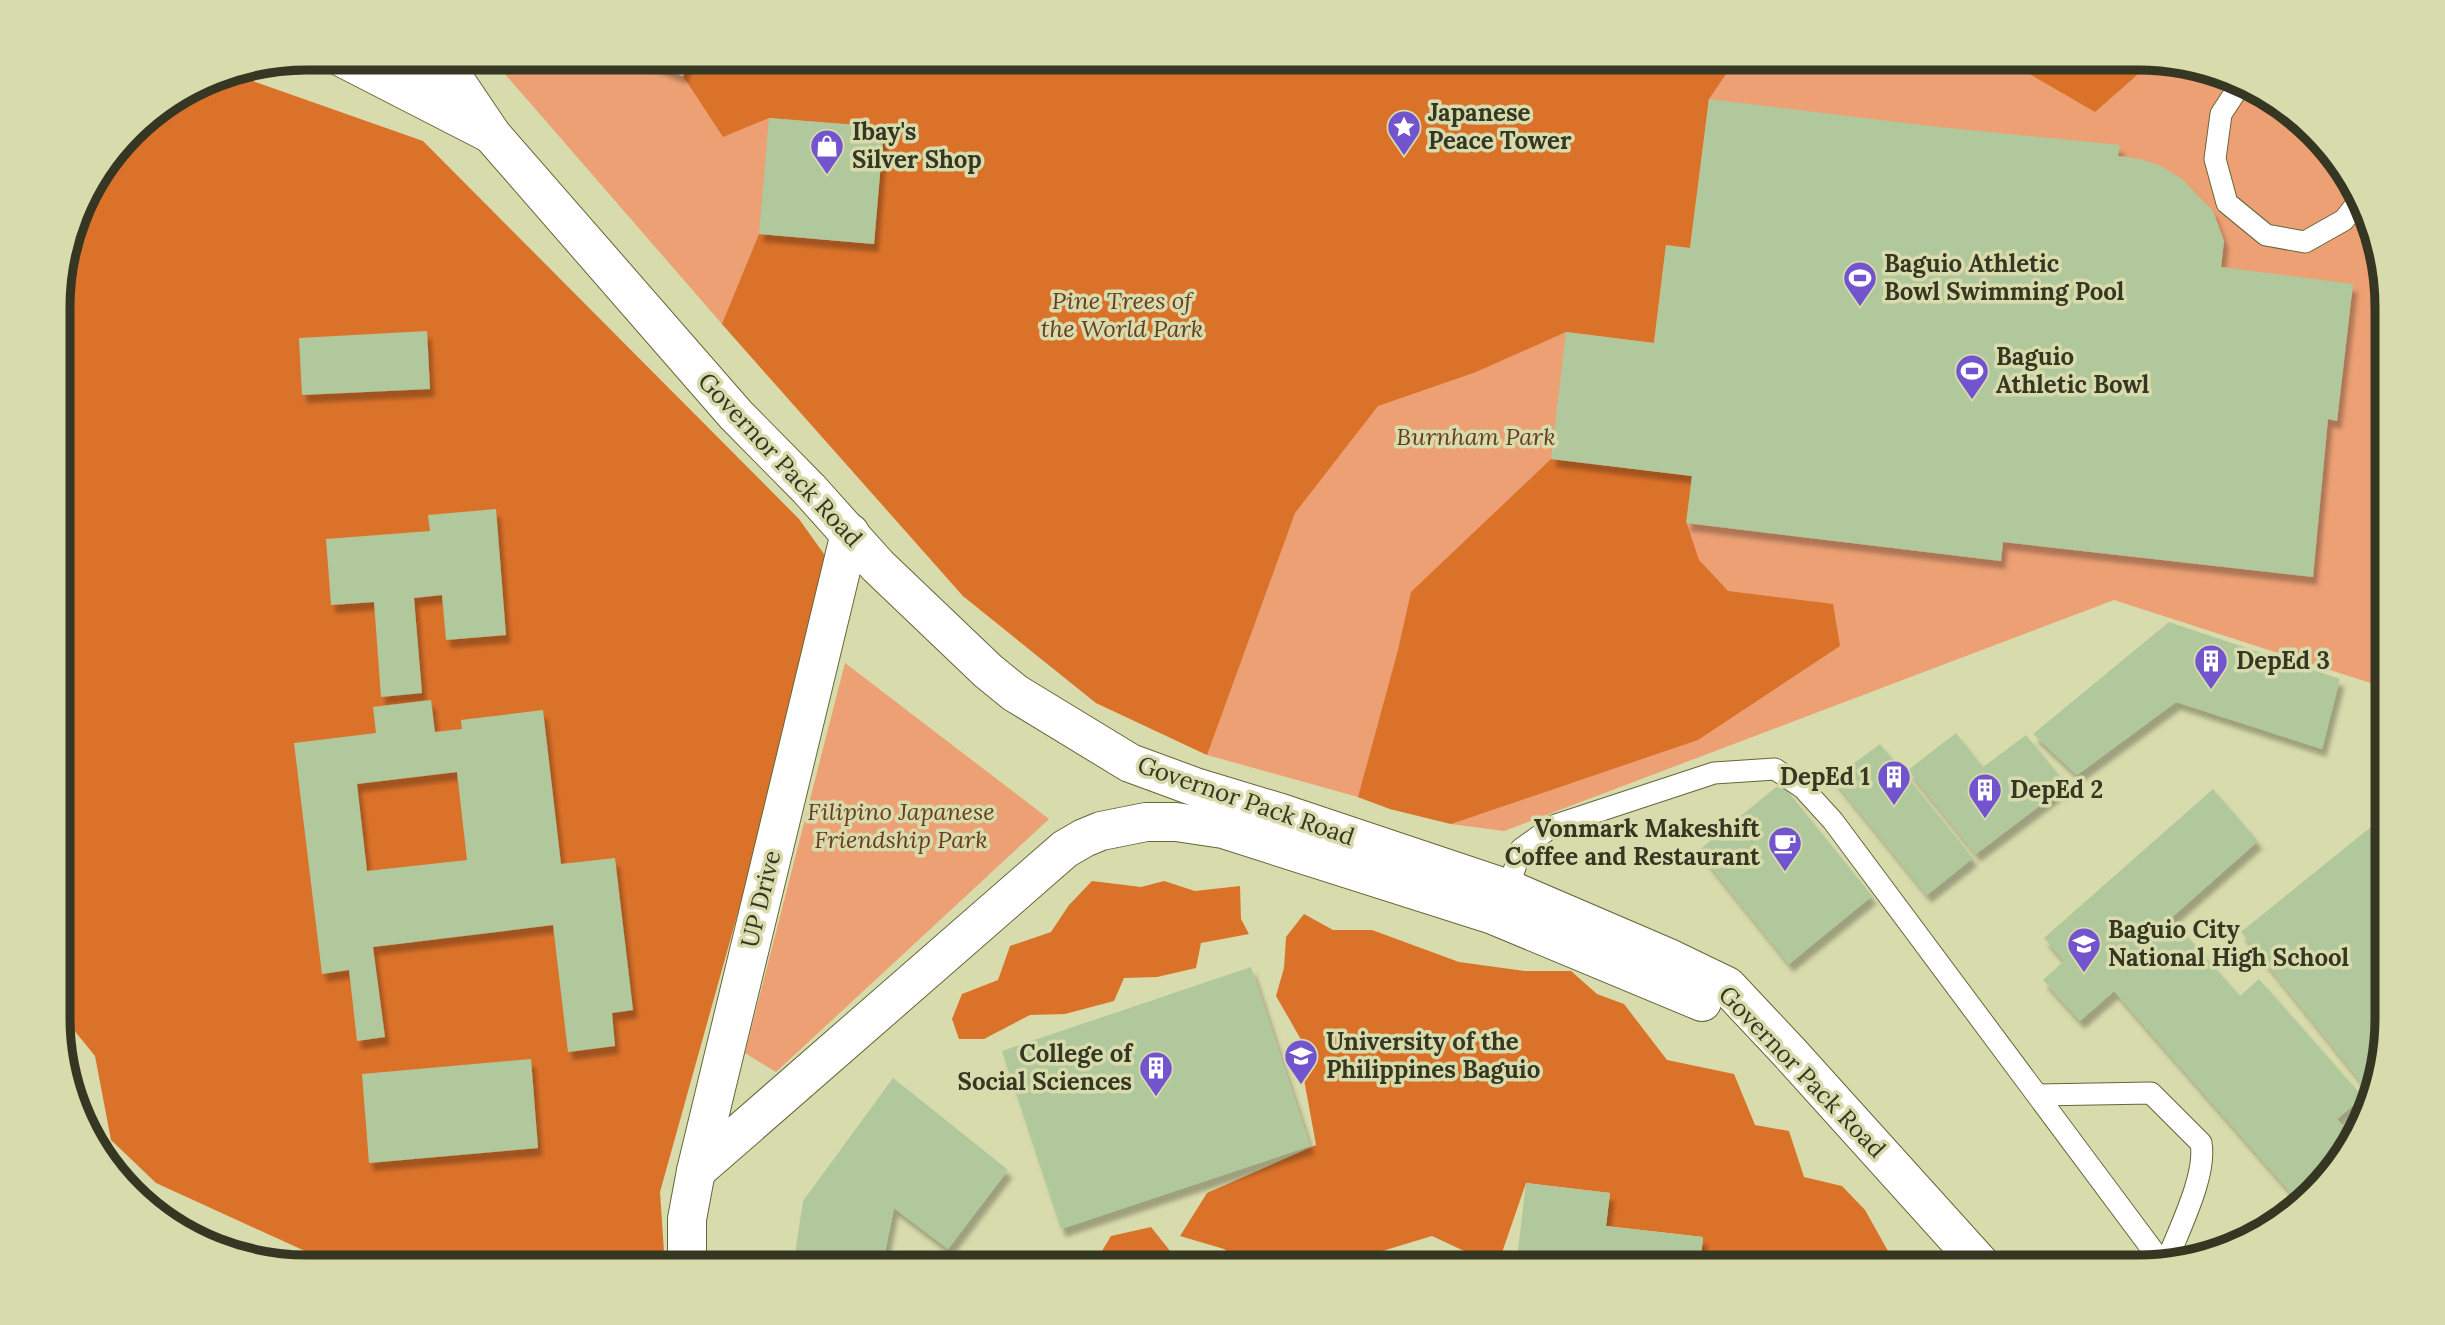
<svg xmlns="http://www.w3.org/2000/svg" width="2445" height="1325" viewBox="0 0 2445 1325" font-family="Lora,serif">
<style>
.green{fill:#eca074}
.forest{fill:#db722a}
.building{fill:#b1c89d;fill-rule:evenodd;filter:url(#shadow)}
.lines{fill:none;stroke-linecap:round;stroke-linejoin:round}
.lane-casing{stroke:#65663a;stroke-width:23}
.primary-casing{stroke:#65663a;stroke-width:40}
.highway-casing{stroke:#65663a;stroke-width:40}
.lane{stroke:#fff;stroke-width:21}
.primary{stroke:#fff;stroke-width:38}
.highway{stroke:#fff;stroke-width:38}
.labels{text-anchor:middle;stroke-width:7;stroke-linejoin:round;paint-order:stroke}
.poi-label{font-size:24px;font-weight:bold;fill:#363723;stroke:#d8dbab;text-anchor:start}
.park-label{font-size:24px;font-style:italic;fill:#693d22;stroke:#d8dbab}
.street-label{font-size:24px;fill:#363723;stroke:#d8dbab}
.rim{fill:none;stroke:#363723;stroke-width:9}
</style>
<defs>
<filter id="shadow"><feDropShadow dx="4.5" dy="8" stdDeviation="2" flood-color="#0004"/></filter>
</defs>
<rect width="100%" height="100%" fill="#d8dbab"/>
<g class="green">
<path d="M 491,58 L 2138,58 L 2249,84 L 2345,168 L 2385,275 L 2386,688 L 2114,600 L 1504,831 L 1451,824 L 1390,809 L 1358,797 L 1207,755 L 1096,703 L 963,596 L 722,324 Z"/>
<path d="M 845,663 L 1049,819 L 776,1072 L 745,1053 Z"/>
</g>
<g class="forest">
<path d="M 689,58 L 1737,58 L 1709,99 L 1690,248 L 1666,246 L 1654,343 L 1566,332 L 1476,372 L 1378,406 L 1295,513 L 1207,755 L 1096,703 L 963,596 L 722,324 L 759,234 L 874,244 L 884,128 L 769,118 L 723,137 L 683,76 Z"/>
<path d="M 2002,58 L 2138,58 L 2153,61 L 2095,112 Z"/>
<path d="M 230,73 L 423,141 L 799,519 L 834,568 L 660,1192 L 665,1267 L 340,1267 L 156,1183 L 111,1140 L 95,1056 L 60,1013 L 58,290 L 83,197 L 142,120 L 212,77 Z"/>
<path d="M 1551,459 L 1692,476 L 1687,524 L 1699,560 L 1728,591 L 1833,604 L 1840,646 L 1698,740 L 1451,824 L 1390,809 L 1358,797 L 1398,650 L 1411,592 Z"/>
<path d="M 1092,881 L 1141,887 L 1164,881 L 1195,891 L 1240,886 L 1241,919 L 1249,934 L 1201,943 L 1196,968 L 1157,977 L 1124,978 L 1114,1001 L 1065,1014 L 1030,1015 L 984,1039 L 959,1039 L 952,1019 L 962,994 L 998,980 L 1010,946 L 1051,932 L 1069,905 Z"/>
<path d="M 1304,914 L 1333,930 L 1372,930 L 1459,962 L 1525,971 L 1571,971 L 1597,994 L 1624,1004 L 1667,1060 L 1734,1074 L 1755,1125 L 1789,1131 L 1804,1177 L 1842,1186 L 1865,1210 L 1897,1267 L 1700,1267 L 1703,1237 L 1606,1226 L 1610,1193 L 1526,1183 L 1497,1267 L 1476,1267 L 1475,1256 L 1432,1236 L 1379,1252 L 1367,1267 L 1248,1267 L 1224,1249 L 1180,1236 L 1207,1193 L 1316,1145 L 1303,1074 L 1303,1043 L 1276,996 L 1284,968 L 1286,937 Z"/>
<path d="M 1151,1227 L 1175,1257 L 1188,1267 L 1108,1267 L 1099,1256 L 1111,1236 Z"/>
</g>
<g class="building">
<path d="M 636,58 L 689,58 L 683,76 Z"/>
<path d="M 1709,99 L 1930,126 L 2120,145 L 2118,156 L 2140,159 L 2161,166 L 2182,179 L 2213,211 L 2224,241 L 2221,267 L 2353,284 L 2337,421 L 2328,419 L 2313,577 L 2003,542 L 2001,561 L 1686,523 L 1692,476 L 1551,459 L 1566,332 L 1654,343 L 1666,245 L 1690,248 Z"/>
<path d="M 769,118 L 884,127 L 874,244 L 759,234 Z"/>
<path d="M 427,331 L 430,389 L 302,395 L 299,338 Z"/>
<path d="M 496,509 L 506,635 L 446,640 L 442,595 L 414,598 L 422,693 L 381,697 L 374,602 L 331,605 L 326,539 L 430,531 L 428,515 Z"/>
<path d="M 2169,622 L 2340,679 L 2322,749 L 2176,702 L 2077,775 L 2033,734 Z"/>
<path d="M 431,700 L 435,732 L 462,729 L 461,720 L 543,710 L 561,864 L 615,858 L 633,1010 L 612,1013 L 615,1046 L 568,1052 L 553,925 L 373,947 L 385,1037 L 357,1041 L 349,970 L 322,974 L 294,743 L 376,733 L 373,707 ZM 457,772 L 467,860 L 367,871 L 357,784 Z"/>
<path d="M 1956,733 L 1983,767 L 2026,735 L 2067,785 L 1976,854 L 1908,770 Z"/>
<path d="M 1880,744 L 1973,858 L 1927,895 L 1833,779 Z"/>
<path d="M 1781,783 L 1872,896 L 1789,964 L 1698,851 Z"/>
<path d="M 2213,789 L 2258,841 L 2171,918 L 2240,996 L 2259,979 L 2363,1097 L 2337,1119 L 2353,1138 L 2298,1201 L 2114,991 L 2080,1021 L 2043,980 L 2064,961 L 2044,938 Z"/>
<path d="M 2387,814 L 2387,1018 L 2370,1093 L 2241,932 Z"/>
<path d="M 1251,967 L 1310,1146 L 1061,1229 L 1002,1051 Z"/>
<path d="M 531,1059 L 538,1148 L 369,1163 L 362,1074 Z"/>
<path d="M 893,1078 L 1008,1170 L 948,1249 L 894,1208 L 882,1267 L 793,1267 L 803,1201 Z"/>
<path d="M 1526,1183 L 1610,1193 L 1606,1226 L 1703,1237 L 1700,1267 L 1516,1267 Z"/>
</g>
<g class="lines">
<g class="lane-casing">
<g id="lane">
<path d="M 2242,82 L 2221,114 L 2215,159 L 2227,203 L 2266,235 L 2305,242 L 2344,220 L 2358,202"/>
<path d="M 1508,889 L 1521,849 L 1553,826 L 1714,773 L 1775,769 L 1803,788 L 1833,821 L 2163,1264"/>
<path d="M 2038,1095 L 2151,1093 L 2201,1143 C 2207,1176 2178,1231 2166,1263"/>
</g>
</g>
<g class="primary-casing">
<path id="primary" d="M 404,58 L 470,115"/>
</g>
<g class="highway-casing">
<g id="highway">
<path d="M 343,58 L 491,134"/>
<path d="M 440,58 L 492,135 L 736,415 L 809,489 L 878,566 L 988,671 L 1015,693 L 1130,763 L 1198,788 L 1281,813 L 1508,889 L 1671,959 L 1727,986 L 1789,1052 L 1983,1267"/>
<path d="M 696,1171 L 1065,849 L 1084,838 L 1101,831 L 1146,822 L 1176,822 L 1223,829 L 1493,915 L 1702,1002"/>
<path d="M 687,1267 L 687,1219 L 696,1171 L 850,533"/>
</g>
</g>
<use href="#lane" class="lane"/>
<use href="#primary" class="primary"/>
<use href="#highway" class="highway"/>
</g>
<defs>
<g id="sight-pin" transform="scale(1.75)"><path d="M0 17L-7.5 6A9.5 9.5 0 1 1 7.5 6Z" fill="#7254ce" stroke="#d8dbab"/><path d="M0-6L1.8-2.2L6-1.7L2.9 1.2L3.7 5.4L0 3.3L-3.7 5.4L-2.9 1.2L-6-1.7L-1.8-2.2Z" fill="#fff"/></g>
<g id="shop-pin" transform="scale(1.75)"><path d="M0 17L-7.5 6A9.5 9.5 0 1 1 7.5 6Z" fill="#7254ce" stroke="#d8dbab"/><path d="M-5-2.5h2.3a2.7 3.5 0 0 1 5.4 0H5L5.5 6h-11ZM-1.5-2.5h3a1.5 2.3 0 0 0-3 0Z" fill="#fff"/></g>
<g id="stadium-pin" transform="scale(1.75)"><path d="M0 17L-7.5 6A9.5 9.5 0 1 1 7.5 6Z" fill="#7254ce" stroke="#d8dbab"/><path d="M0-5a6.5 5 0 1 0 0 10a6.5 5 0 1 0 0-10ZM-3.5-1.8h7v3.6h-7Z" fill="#fff"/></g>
<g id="building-pin" transform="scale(1.75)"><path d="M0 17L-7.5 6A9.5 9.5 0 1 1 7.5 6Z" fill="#7254ce" stroke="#d8dbab"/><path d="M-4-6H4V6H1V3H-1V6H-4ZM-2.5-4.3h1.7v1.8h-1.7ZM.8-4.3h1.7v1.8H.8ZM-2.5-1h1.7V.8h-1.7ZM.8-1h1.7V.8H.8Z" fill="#fff"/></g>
<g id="cafe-pin" transform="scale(1.75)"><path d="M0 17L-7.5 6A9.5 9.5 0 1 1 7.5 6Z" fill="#7254ce" stroke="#d8dbab"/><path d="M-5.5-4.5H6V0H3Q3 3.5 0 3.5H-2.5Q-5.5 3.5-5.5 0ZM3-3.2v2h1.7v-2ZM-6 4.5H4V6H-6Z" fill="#fff"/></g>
<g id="school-pin" transform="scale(1.75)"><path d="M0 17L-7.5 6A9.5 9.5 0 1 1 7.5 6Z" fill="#7254ce" stroke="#d8dbab"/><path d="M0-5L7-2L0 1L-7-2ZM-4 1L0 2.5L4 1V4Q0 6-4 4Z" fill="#fff"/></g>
<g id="university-pin" transform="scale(1.75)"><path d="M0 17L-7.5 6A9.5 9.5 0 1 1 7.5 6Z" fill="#7254ce" stroke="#d8dbab"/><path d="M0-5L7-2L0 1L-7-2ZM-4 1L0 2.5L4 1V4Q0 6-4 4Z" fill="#fff"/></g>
</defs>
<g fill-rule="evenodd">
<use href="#sight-pin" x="1404" y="127"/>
<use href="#shop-pin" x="827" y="146"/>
<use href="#stadium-pin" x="1860" y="278"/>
<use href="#stadium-pin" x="1972" y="371"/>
<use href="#building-pin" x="2211" y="661"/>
<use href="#building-pin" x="1894" y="777"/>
<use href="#building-pin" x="1985" y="790"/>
<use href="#cafe-pin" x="1785" y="843"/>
<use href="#school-pin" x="2084" y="944"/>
<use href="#university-pin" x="1301" y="1056"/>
<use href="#building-pin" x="1156" y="1068"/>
</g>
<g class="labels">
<g class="poi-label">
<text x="1428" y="121">Japanese<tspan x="1428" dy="28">Peace Tower</tspan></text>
<text x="852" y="140">Ibay's<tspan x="852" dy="28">Silver Shop</tspan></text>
<text x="1884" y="272">Baguio Athletic<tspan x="1884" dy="28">Bowl Swimming Pool</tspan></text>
<text x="1996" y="365">Baguio<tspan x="1996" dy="28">Athletic Bowl</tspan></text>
<text x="2236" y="669">DepEd 3</text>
<text x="1870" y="785" text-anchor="end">DepEd 1</text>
<text x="2010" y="798">DepEd 2</text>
<text x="1760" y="837" text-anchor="end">Vonmark Makeshift<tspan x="1760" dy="28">Coffee and Restaurant</tspan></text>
<text x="2108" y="938">Baguio City<tspan x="2108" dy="28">National High School</tspan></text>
<text x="1326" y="1050">University of the<tspan x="1326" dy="28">Philippines Baguio</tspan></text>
<text x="1132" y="1062" text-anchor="end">College of<tspan x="1132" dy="28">Social Sciences</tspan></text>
</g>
<g class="park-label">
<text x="1122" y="309">Pine Trees of<tspan x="1122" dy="28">the World Park</tspan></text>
<text x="1476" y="445">Burnham Park</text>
<text x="901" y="820">Filipino Japanese<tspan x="901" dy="28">Friendship Park</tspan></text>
</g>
<g class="street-label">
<text transform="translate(780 460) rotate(47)" y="8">Governor Pack Road</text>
<text transform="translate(1246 801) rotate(19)" y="8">Governor Pack Road</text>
<text transform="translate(761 899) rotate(-76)" y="8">UP Drive</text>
<text transform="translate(1802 1072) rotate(46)" y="8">Governor Pack Road</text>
</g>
</g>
<path d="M0 0H2445V1325H0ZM307 70H2138A237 237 0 0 1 2375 307V1018A237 237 0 0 1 2138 1255H307A237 237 0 0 1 70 1018V307A237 237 0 0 1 307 70Z" fill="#d8dbab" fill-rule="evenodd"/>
<path class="rim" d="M307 70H2138A237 237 0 0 1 2375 307V1018A237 237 0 0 1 2138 1255H307A237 237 0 0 1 70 1018V307A237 237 0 0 1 307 70Z"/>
</svg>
